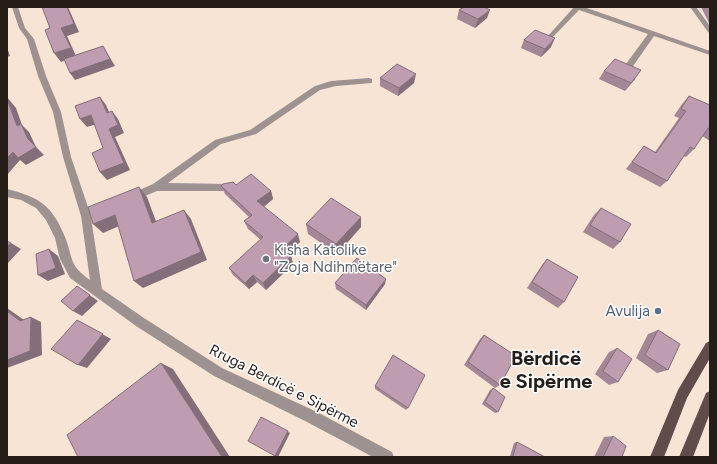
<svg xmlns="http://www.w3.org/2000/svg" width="717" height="464" viewBox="0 0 717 464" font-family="Figtree,sans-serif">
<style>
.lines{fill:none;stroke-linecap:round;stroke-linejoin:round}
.minor{fill:#9e9291;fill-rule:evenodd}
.major{fill:#604d4b;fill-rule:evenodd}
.wall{fill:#a38796}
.shaded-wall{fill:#846e7a}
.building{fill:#bd9daf;stroke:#846e7a}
.worship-dot{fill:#6b7280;stroke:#fff;stroke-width:1.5}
.service-dot{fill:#5c6f8a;stroke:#fff;stroke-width:1.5}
.labels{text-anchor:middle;stroke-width:3;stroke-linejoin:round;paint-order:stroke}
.worship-label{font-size:15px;fill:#5b616d;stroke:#fff;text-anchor:start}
.service-label{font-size:15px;fill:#4e5e75;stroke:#fff;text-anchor:end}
.street-label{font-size:15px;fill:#241d18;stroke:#fff}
.near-quarter-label{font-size:20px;font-weight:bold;fill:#241d18;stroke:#fff}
</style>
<rect width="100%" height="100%" fill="#f8e4d4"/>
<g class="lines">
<g class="minor">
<path d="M 12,7 L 18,7 L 25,28 L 34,39 L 46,76 L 61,112 L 71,157 L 89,210 L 102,205 L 105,206 L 107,209 L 105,212 L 91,218 L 102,289 L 144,318 L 222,368 L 317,412 L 392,452 L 394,457 L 373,457 L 307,422 L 214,376 L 136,326 L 70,278 L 60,259 L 55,238 L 46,220 L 36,208 L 21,200 L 7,197 L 7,189 C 39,197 52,205 65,237 C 74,260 68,264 90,280 L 81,216 L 63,157 L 53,112 L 38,76 L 27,39 L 19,28 Z"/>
<path d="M 574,7 L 584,7 L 710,51 L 710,55 L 654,36 L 629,72 L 623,72 L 623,68 L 648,34 L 579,10 L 551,39 L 547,39 L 547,37 Z"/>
<path d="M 690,7 L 696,7 L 710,26 L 710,33 L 708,32 Z"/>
<path d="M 369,78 L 372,79 L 372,83 L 336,86 L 320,90 L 256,134 L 221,144 L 168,183 L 232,184 L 235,185 L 237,188 L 235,191 L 157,191 L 131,202 L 128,201 L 126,198 L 128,195 L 153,184 L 215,140 L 250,130 L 315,86 L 331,81 Z"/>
</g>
<g class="major">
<path d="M 710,341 L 710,358 L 687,398 L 664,457 L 650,457 L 678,390 L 706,343 Z"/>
<path d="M 710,391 L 710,413 L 693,457 L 679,457 L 706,393 Z"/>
</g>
</g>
<g class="wall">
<path d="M 701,7 L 710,7 L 710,25 Z"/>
<path d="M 459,10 L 487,18 L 475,28 L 457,19 Z"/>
<path d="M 524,40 L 551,47 L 541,57 L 521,48 Z"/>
<path d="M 604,71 L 635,79 L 625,91 L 599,79 Z"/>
<path d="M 380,78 L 414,83 L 398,96 L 380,86 Z"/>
<path d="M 689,96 L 710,105 L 710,141 L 702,136 L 694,149 L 686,157 L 684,156 L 667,181 L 660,187 L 626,169 L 644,146 L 655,152 L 679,118 L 674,116 L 682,104 Z"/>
<path d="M 236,185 L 271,191 L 273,199 L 264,207 L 300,242 L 287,254 L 291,256 L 293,264 L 266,290 L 257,282 L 249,289 L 233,275 L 229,268 L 261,240 L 248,229 L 244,221 L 249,217 L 225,194 L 221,186 Z"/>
<path d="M 601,208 L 620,242 L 613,249 L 583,232 L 594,215 Z"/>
<path d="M 306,224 L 361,227 L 337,254 L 308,234 Z"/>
<path d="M 547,259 L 564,302 L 558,308 L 527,288 L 542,265 Z"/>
<path d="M 335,283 L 385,284 L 366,310 L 336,289 Z"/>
<path d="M 658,330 L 668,370 L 657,373 L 636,358 L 648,334 Z"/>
<path d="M 484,335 L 500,385 L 495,388 L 464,365 L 480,339 Z"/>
<path d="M 617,348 L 618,382 L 609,385 L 595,374 L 609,352 Z"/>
<path d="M 375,386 L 408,408 L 406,410 L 375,389 Z"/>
<path d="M 493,388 L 498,412 L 495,413 L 482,404 L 490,390 Z"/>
<path d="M 613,436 L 622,457 L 594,457 L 604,437 Z"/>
<path d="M 517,442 L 545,457 L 511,457 L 510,456 L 514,443 Z"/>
</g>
<g class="shaded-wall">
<path d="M 67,7 L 68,7 L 79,32 L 67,36 L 76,56 L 61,62 L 54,53 Z"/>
<path d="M 490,10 L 487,18 L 475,28 L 478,19 Z"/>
<path d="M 555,38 L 551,47 L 541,57 L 545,49 Z"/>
<path d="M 103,46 L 115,66 L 75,80 L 70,73 Z"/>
<path d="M 7,47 L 10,56 L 7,57 Z"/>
<path d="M 641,70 L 635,79 L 625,91 L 631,83 Z"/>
<path d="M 416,74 L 414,83 L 398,96 L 399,88 Z"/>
<path d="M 7,97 L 16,108 L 22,125 L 29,132 L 36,147 L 44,155 L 26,165 L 20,160 L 7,175 L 7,158 L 13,152 L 28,139 L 17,126 L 7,99 Z"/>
<path d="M 100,97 L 106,105 L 113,121 L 107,113 Z"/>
<path d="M 112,111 L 118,119 L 124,133 L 115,137 L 130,170 L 107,180 L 100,172 Z"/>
<path d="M 91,115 L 97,124 L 87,127 L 80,119 Z"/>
<path d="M 139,187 L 147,197 L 160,232 L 152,223 Z"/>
<path d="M 271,191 L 273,199 L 260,209 L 257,201 Z"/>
<path d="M 184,210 L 191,219 L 207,260 L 143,288 L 134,281 Z"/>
<path d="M 115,215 L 124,224 L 103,233 L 93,224 Z"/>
<path d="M 361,217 L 361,227 L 337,254 L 336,244 Z"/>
<path d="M 298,234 L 300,242 L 284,256 L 282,249 Z"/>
<path d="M 11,243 L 21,249 L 7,264 L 7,247 Z"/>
<path d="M 49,249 L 58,256 L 65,274 L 48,281 L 38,275 Z"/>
<path d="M 291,256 L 293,264 L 266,290 L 263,283 Z"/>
<path d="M 253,275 L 257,282 L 249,289 L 245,283 Z"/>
<path d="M 386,279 L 385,284 L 366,310 L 366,305 Z"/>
<path d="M 77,286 L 98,301 L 82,316 L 73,311 Z"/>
<path d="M 7,308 L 31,325 L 31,317 L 41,322 L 42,355 L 7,368 L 7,360 L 20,321 L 7,311 Z"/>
<path d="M 77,320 L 111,339 L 87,368 L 78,365 Z"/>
<path d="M 161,363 L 173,369 L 230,457 L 222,457 Z"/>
<path d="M 261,417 L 290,433 L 278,457 L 275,456 Z"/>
</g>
<g class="building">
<path d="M 42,7 L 67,7 L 74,24 L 61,28 L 71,48 L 54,53 L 45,30 L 50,28 Z"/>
<path d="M 464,7 L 484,7 L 490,10 L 478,19 L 459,10 Z"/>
<path d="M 535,30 L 555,38 L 545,49 L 524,40 Z"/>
<path d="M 103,46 L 110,59 L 70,73 L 64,59 Z"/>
<path d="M 615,59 L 641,70 L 631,83 L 604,71 Z"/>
<path d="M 397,64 L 416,74 L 399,88 L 380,78 Z"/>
<path d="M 689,96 L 710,105 L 710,129 L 708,128 L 694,149 L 690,147 L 667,181 L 632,162 L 644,146 L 656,153 L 686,111 L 681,109 Z"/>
<path d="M 100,97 L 107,113 L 112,111 L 118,125 L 109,129 L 124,163 L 100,172 L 92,153 L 103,148 L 91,115 L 80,119 L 75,106 Z"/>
<path d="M 7,99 L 17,126 L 21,124 L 28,139 L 36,147 L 18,158 L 13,152 L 7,158 Z"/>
<path d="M 251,174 L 271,191 L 257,201 L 298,234 L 282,249 L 291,256 L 263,283 L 253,275 L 245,283 L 229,268 L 263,237 L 244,221 L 252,215 L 221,186 L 223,184 L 233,182 L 236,185 Z"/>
<path d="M 139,187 L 152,223 L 184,210 L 201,252 L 134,281 L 115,215 L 93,224 L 88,207 Z"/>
<path d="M 331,198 L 361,217 L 336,244 L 306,224 Z"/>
<path d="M 601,208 L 631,224 L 620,242 L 590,225 Z"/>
<path d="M 7,241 L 11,243 L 7,247 Z"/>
<path d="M 49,249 L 56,268 L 38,275 L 36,254 Z"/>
<path d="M 357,258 L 386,279 L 366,305 L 335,283 Z"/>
<path d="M 547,259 L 578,277 L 564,302 L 532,282 Z"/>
<path d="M 77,286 L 90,295 L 73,311 L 61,301 Z"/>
<path d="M 7,311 L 20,321 L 31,317 L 30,351 L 7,360 Z"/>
<path d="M 77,320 L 103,334 L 78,365 L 51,349 Z"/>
<path d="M 658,330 L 680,344 L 668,370 L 645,355 Z"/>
<path d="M 484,335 L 516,356 L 500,385 L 468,362 Z"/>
<path d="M 617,348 L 632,359 L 618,382 L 603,371 Z"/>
<path d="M 393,355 L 425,375 L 408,408 L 375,386 Z"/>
<path d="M 161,363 L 222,457 L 78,457 L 67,435 Z"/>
<path d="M 493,388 L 505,397 L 498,412 L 485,402 Z"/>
<path d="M 261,417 L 288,431 L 275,456 L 248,441 Z"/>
<path d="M 613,436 L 626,446 L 622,457 L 603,457 Z"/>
<path d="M 517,442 L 545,457 L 514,457 L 513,456 Z"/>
</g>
<circle class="worship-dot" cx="266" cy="259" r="4"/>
<circle class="service-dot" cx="658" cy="311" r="4"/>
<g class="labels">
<g class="worship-label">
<text x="274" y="255">Kisha Katolike<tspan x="274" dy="17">"Zoja Ndihmëtare"</tspan></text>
</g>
<g class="service-label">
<text x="650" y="316">Avulija</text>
</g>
<g class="street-label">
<text transform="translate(284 386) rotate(27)" y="5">Rruga Berdicë e Sipërme</text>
</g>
<g class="near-quarter-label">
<text x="546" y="365">Bërdicë<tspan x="546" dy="23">e Sipërme</tspan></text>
</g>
</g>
<rect width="717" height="464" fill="none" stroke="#241d18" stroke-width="16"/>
</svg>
